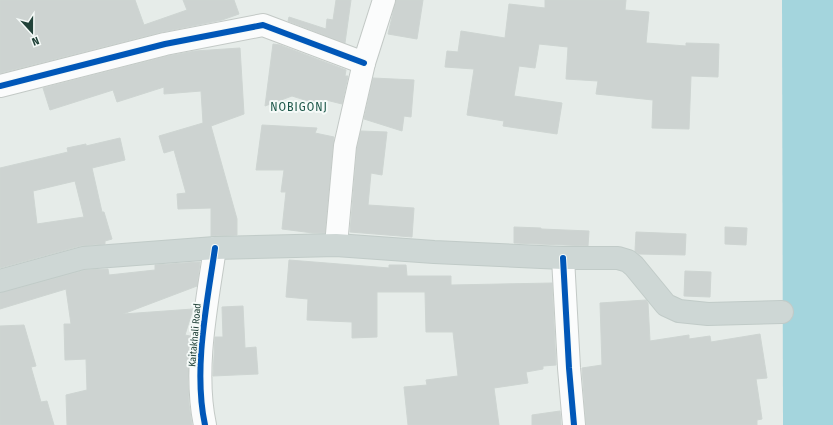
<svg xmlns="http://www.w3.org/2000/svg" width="833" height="425" viewBox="0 0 833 425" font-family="'Fira Sans Condensed',sans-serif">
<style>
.water{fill:#a4d5dd}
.building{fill:#cdd3d1;stroke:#ced5d2;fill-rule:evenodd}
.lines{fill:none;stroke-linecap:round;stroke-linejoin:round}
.minor-casing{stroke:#c3c9c6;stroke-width:24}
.major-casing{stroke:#c1cbc8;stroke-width:24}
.minor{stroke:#fbfcfc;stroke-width:22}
.major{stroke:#ced7d5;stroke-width:22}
.cycleway-casing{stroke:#f5faf8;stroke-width:8}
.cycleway{stroke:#0057b8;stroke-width:6}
.labels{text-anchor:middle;stroke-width:4;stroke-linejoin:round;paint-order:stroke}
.street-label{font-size:10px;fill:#214239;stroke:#f5faf8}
.quarter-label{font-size:12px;letter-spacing:1px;fill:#1b5648;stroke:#f5faf8}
</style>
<rect width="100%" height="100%" fill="#e6ece9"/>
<path class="water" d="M 782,0 L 833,0 L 833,425 L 783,425 Z"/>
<g class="building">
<path d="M 0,0 L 135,0 L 144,25 L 187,10 L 183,0 L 234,0 L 239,14 L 222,20 L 162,32 L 0,73 Z"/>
<path d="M 336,0 L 351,0 L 345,43 L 288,21 L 289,17 L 326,29 L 327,19 L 333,20 Z"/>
<path d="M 396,0 L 423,0 L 417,39 L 388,34 Z"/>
<path d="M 545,0 L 626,0 L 625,10 L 649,12 L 646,43 L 686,46 L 686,43 L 719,44 L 718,77 L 691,76 L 689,129 L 652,128 L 653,100 L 596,94 L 598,81 L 566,79 L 568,47 L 539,44 L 535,68 L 519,66 L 514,96 L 562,103 L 557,134 L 503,126 L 504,121 L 467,115 L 474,69 L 445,67 L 447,51 L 458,52 L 461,31 L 505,38 L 509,4 L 545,8 Z"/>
<path d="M 273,44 L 280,45 L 346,70 L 345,76 L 348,76 L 342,104 L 326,100 L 324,106 L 292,96 L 265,106 Z"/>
<path d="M 240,48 L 244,114 L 211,126 L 237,219 L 237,235 L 211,236 L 211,208 L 178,209 L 177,194 L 186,193 L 174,150 L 164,153 L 159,136 L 203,123 L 201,91 L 164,94 L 164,87 L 117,102 L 113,90 L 50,110 L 43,88 L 168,56 L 195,51 Z"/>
<path d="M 373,78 L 414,80 L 411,117 L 404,116 L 402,131 L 364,119 Z"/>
<path d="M 262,125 L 317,128 L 315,133 L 334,137 L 325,233 L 313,233 L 282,229 L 286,192 L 281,192 L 284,170 L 256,170 Z"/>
<path d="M 361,131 L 387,132 L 382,175 L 371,173 L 368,205 L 414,208 L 412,237 L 350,232 L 357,148 Z"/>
<path d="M 120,138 L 125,160 L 92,168 L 102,212 L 104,212 L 112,239 L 105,241 L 105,244 L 80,246 L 0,268 L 0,168 L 68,152 L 67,148 L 86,144 L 86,146 ZM 75,181 L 84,217 L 37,224 L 33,191 Z"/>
<path d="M 514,227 L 541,228 L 541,229 L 589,231 L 588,246 L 514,243 Z"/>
<path d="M 725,227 L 747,228 L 746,245 L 725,244 Z"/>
<path d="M 636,232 L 686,234 L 685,255 L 639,254 L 635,251 Z"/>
<path d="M 289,260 L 389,268 L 389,265 L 406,265 L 407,276 L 451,276 L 451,285 L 552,283 L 556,365 L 543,366 L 543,369 L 526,372 L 528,383 L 494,388 L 499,425 L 408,425 L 404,387 L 427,385 L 426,380 L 458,376 L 453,332 L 426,332 L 425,292 L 377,292 L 377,337 L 352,338 L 352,322 L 307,320 L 308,299 L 286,297 Z"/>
<path d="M 200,262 L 197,286 L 123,314 L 193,309 L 185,335 L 190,336 L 188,382 L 189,404 L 192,425 L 67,425 L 66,395 L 87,390 L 86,359 L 65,360 L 64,324 L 71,324 L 66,289 L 0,309 L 0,293 L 85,270 L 108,269 L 109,275 L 155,270 L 155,265 Z"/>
<path d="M 685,271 L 711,272 L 710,297 L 684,296 Z"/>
<path d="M 646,300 L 648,303 L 650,341 L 689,335 L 689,339 L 710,336 L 711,342 L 760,334 L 767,378 L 756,379 L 762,419 L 757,420 L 757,425 L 586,425 L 582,368 L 602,365 L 600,303 Z"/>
<path d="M 243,306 L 245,348 L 256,347 L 258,374 L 213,376 L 215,337 L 223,337 L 222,307 Z"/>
<path d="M 24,325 L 36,366 L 31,367 L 41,402 L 47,401 L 54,425 L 0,425 L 0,326 Z"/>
<path d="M 560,411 L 561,425 L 532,425 L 532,415 Z"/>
</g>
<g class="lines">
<g class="minor-casing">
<g id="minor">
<path d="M 0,86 L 165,44 L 263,25 L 364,63"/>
<path d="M 336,245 L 345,146 L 364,63 L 384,0"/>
<path d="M 563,258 L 569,368 L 574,425"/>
<path d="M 205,425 C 193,369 207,304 215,248"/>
</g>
</g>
<g class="major-casing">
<path id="major" d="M 0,281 L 83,258 L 215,248 L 336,245 L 434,252 L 563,258 L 618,258 L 628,261 L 634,266 L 666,305 L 679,311 L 708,314 L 782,312"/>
</g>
<use href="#minor" class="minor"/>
<use href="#major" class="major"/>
<g class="cycleway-casing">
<g id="cycleway">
<path d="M 0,86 L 165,44 L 263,25 L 364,63"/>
<path d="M 563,258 L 569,368 L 574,425"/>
<path d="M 205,425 C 193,369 207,304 215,248"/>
</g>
</g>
<use href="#cycleway" class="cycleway"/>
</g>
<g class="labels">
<g class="street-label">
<text transform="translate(194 335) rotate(-85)" y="4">Kaitakhali Road</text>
</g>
<g class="quarter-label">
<text x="299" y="111">NOBIGONJ</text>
</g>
</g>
<g transform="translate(32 32) rotate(159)" stroke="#f5faf8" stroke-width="3" paint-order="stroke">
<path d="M0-3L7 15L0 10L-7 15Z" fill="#214239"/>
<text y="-6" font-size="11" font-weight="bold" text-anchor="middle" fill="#214239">N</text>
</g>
</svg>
